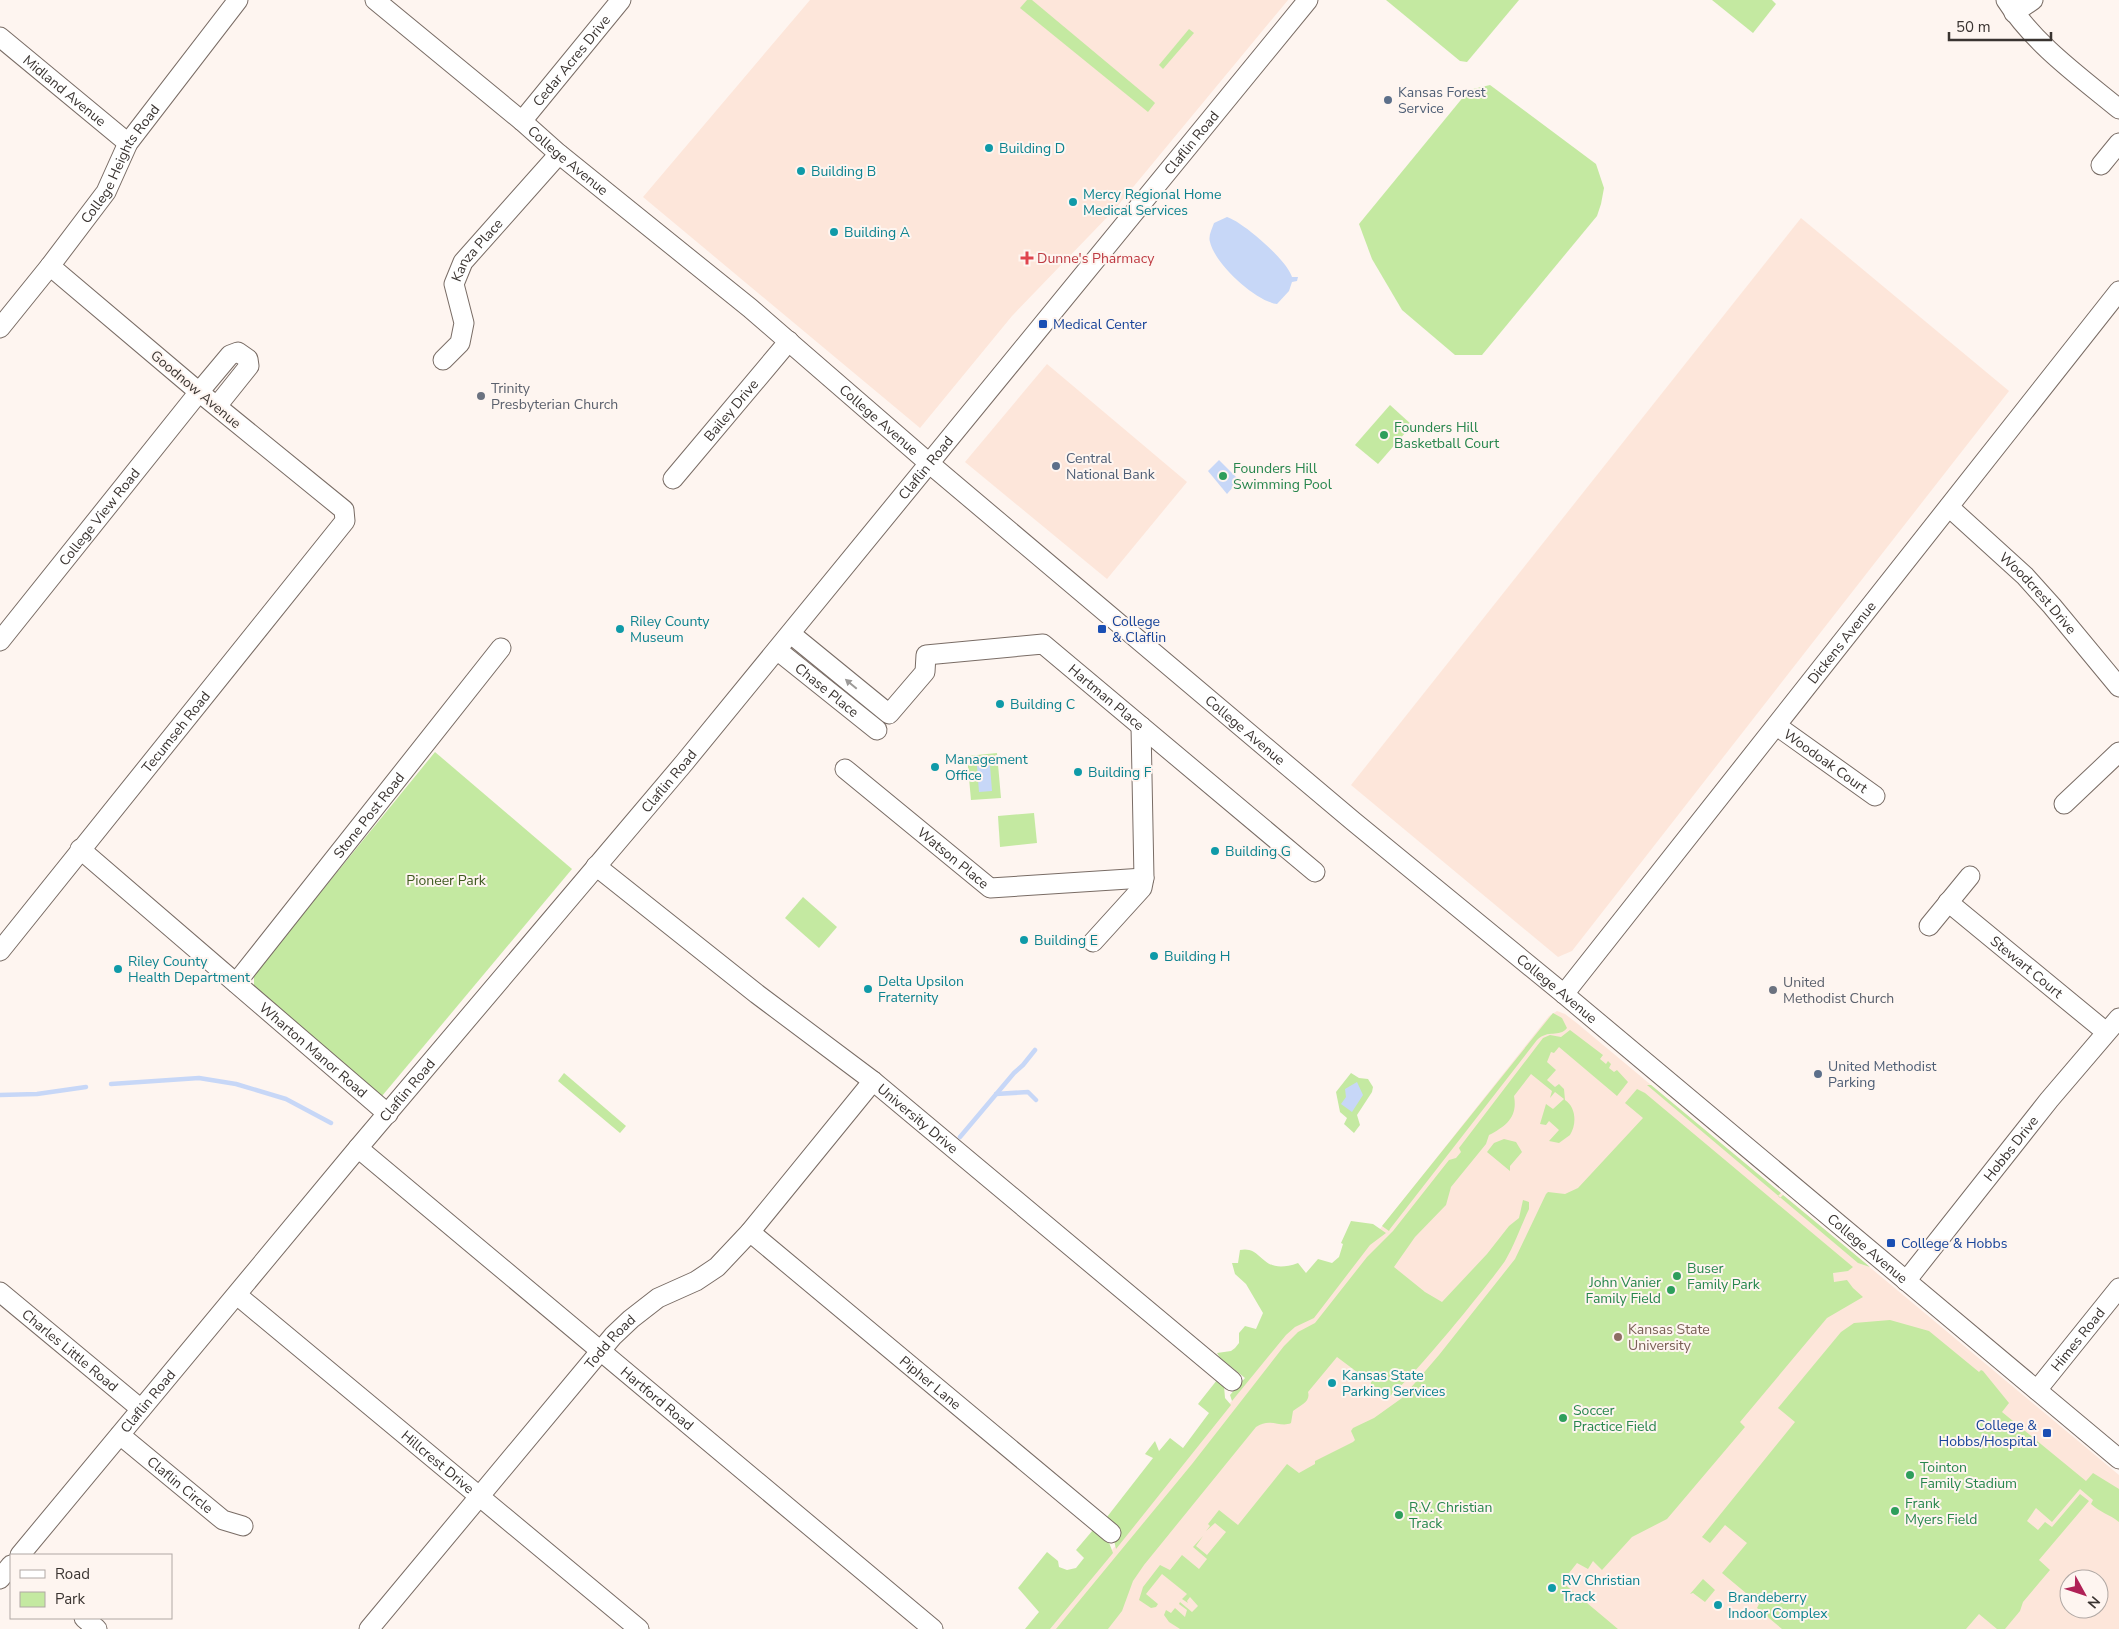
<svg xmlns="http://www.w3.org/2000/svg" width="2119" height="1629" viewBox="0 0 2119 1629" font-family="'Nunito Sans',sans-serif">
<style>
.built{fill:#fde6da;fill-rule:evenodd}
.green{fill:#c4e9a1}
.water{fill:#c7d7f7}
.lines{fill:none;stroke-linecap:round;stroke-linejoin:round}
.stream{stroke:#c7d7f7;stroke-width:4.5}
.minor-casing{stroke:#796c65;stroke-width:21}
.minor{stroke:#fff;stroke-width:19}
.oneway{fill:#9c9a98}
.service-dot{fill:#5c6f8a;stroke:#fef5f0;stroke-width:2}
.culture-dot{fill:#0f9aa8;stroke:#fef5f0;stroke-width:2}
.health-dot{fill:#e0444e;stroke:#fef5f0;stroke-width:2}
.transit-dot{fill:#1a4fb4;stroke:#fef5f0;stroke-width:2}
.worship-dot{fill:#6b7280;stroke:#fef5f0;stroke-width:2}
.leisure-dot{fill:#2e9e5b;stroke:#fef5f0;stroke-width:2}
.education-dot{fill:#8d6e63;stroke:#fef5f0;stroke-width:2}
.labels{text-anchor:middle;stroke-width:4;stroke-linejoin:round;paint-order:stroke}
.street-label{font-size:14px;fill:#3a3431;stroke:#fef5f0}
.service-label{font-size:14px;fill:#4e5e75;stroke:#fef5f0;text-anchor:start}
.culture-label{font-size:14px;fill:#0d838f;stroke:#fef5f0;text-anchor:start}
.health-label{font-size:14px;fill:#be3a42;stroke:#fef5f0;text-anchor:start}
.transit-label{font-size:14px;fill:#164399;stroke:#fef5f0;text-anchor:start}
.worship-label{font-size:14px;fill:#5b616d;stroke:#fef5f0;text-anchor:start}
.leisure-label{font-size:14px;fill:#27864d;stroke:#fef5f0;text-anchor:start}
.park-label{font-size:14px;fill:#3f5a20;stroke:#fef5f0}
.education-label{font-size:14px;fill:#785e54;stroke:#fef5f0;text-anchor:start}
</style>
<rect width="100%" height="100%" fill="#fef5f0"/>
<g class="built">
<path d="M 810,0 L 1288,0 L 1115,209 L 1012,316 L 920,428 L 643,197 Z"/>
<path d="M 1801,218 L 2009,391 L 1572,951 L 1558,957 L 1351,785 Z"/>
<path d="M 1047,364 L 1187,482 L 1107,579 L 965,462 Z"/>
<path d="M 1557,1011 L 1565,1014 L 1578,1024 L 2119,1475 L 2119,1629 L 1047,1629 L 1145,1510 L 1304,1310 L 1380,1229 L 1549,1016 ZM 2069,1579 L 2099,1579 L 2099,1609 L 2069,1609 Z"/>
</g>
<g class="green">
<path d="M 1027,0 L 1032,0 L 1153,101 L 1155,103 L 1148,112 L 1020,8 Z"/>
<path d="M 1386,0 L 1519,0 L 1467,62 L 1460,61 Z"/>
<path d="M 1712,0 L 1772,0 L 1776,4 L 1753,33 Z"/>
<path d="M 1189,29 L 1194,33 L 1163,69 L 1159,65 Z"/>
<path d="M 1490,85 L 1596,164 L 1604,188 L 1601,204 L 1597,216 L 1482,355 L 1455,355 L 1402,310 L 1372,259 L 1359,224 L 1469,90 Z"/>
<path d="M 1390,405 L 1412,425 L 1378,464 L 1355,445 Z"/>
<path d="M 435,752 L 572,869 L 382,1096 L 254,988 L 254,974 Z"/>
<path d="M 997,753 L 1001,798 L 971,800 L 967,756 Z"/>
<path d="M 1034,813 L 1037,843 L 1000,847 L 998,816 Z"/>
<path d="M 803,897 L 837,927 L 819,948 L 785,918 Z"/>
<path d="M 1553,1013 L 1562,1018 L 1567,1028 C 1559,1038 1548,1029 1537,1040 L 1390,1229 L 1389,1231 L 1382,1226 Z"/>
<path d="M 1570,1030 L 1603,1055 L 1600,1059 L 1606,1064 L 1608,1061 L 1611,1064 L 1609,1068 L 1614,1072 L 1617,1070 L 1628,1082 L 1617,1096 L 1559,1047 L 1554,1053 L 1551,1052 L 1547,1062 L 1556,1070 L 1547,1080 L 1555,1087 L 1559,1084 L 1564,1089 L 1565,1100 C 1576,1107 1577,1124 1570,1135 L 1559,1143 L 1549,1141 L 1559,1130 L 1549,1121 L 1546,1125 L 1540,1124 L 1546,1104 L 1553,1109 L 1564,1099 L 1555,1092 L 1550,1098 L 1552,1091 L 1531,1074 L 1514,1096 C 1518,1117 1506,1126 1489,1135 L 1486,1144 L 1451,1187 L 1446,1205 L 1415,1237 L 1394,1267 L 1425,1292 L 1442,1302 L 1487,1254 L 1509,1226 L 1519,1218 L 1523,1200 L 1529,1202 L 1529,1209 C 1521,1226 1515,1244 1505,1261 C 1492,1280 1399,1396 1384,1400 L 1371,1389 L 1371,1381 L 1356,1374 L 1357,1372 L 1337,1357 L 1308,1392 C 1311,1402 1300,1405 1293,1411 L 1291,1423 C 1280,1428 1270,1417 1256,1427 L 1144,1565 L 1133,1581 L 1122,1611 L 1108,1629 L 1056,1629 L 1192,1464 L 1284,1346 L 1298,1332 L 1315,1323 L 1367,1257 L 1393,1231 L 1449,1160 L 1456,1158 L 1461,1152 L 1459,1148 L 1543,1038 L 1550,1035 L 1561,1037 Z"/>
<path d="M 564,1073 L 626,1126 L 620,1133 L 558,1081 Z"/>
<path d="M 1351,1073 L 1359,1078 L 1368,1079 L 1373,1087 L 1372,1092 L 1357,1115 L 1360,1125 L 1354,1133 L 1344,1124 L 1347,1118 L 1340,1112 L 1336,1092 Z"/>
<path d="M 1647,1085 L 1651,1085 L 1781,1193 L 1778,1196 L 1780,1198 L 1783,1195 L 1870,1267 L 1858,1263 Z"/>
<path d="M 1637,1089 L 1645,1093 L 1853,1267 L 1848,1271 L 1833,1273 L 1834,1282 L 1847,1280 L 1853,1288 L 1863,1297 L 1827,1318 L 1740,1422 L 1745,1427 L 1667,1519 L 1632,1537 L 1602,1570 L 1593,1561 L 1588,1569 L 1577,1563 L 1562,1582 L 1618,1629 L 1180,1629 L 1169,1622 L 1164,1615 L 1166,1610 L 1171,1613 L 1175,1608 L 1185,1617 L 1187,1610 L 1179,1604 L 1180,1602 L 1192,1612 L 1198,1606 L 1190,1597 L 1187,1601 L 1188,1603 L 1182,1599 L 1187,1594 L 1162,1574 L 1146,1594 L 1158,1604 L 1156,1607 L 1151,1608 L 1139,1600 L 1143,1587 L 1160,1565 L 1170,1570 L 1182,1555 L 1199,1569 L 1207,1559 L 1193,1547 L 1203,1536 L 1196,1546 L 1207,1555 L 1226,1532 L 1215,1523 L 1206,1531 L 1210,1526 L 1208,1524 L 1219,1510 L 1238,1525 L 1287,1464 L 1299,1473 L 1315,1464 L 1315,1461 L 1353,1442 L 1355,1440 L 1351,1431 L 1353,1428 L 1374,1418 L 1402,1398 L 1439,1355 L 1515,1259 L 1546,1194 L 1548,1192 L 1565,1194 L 1578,1188 L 1643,1118 L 1625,1103 Z"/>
<path d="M 1504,1139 L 1516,1142 L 1522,1152 L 1510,1166 L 1510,1171 L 1487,1152 L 1494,1143 Z"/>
<path d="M 1351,1221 L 1373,1224 L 1386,1233 L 1370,1245 L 1314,1318 L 1295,1327 L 1286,1335 L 1232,1401 L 1230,1395 L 1245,1378 L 1220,1358 L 1217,1353 L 1231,1351 L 1235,1348 L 1239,1343 L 1239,1333 L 1245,1326 L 1256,1329 L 1263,1313 L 1246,1284 L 1235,1274 L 1232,1263 L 1238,1263 L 1240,1250 C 1264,1245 1260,1277 1298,1263 L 1306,1273 L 1318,1259 L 1332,1263 L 1339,1257 L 1343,1244 L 1341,1243 Z"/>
<path d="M 1890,1320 L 1929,1331 L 1979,1372 L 1981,1370 L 1983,1371 L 2009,1403 L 2002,1412 L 2086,1481 L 2093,1473 L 2119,1489 L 2119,1522 C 2109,1514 2101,1513 2091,1504 L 2093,1500 L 2080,1489 L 2052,1522 L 2036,1508 L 2027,1521 L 2038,1530 L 2045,1522 L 2052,1527 L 2080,1494 L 2089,1501 L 2039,1560 L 2050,1570 L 2023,1602 L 2020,1611 L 2005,1629 L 1997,1629 L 1979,1614 L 1966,1629 L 1782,1629 L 1757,1608 L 1759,1604 L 1722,1573 L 1747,1543 L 1725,1525 L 1710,1543 L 1702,1537 L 1795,1422 L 1778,1408 L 1841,1332 L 1854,1323 Z"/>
<path d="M 1217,1380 L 1224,1386 L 1225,1398 L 1231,1405 L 1116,1549 L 1113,1536 L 1115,1524 L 1107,1517 L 1153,1458 L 1145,1454 L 1155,1441 L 1159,1451 L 1170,1438 L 1183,1448 L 1209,1413 L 1198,1404 Z"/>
<path d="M 1093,1530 L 1108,1540 L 1113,1553 L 1050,1629 L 1025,1629 L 1039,1612 L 1018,1588 L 1047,1552 L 1058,1561 L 1059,1567 L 1067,1570 L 1076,1568 L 1084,1558 L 1076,1550 Z"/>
<path d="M 1703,1579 L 1715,1590 L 1705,1602 L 1693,1593 L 1690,1594 Z"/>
</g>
<g class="water">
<path d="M 1227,217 C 1243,222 1287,260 1292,277 L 1298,277 L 1297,281 L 1292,282 L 1289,291 L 1277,304 C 1255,301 1215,264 1210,242 C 1208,236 1212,229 1214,223 Z"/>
<path d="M 1219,460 L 1239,480 L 1227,494 L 1208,471 Z"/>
<path d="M 990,765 L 992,791 L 979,792 L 977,766 Z"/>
<path d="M 1357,1082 L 1363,1095 L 1352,1112 L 1341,1104 L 1346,1097 L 1345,1089 Z"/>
</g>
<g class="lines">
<g class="stream">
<path d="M 111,1084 L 199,1078 L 236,1084 L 286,1099 L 331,1123"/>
<path d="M 996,1094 L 1028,1092 L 1036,1100"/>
<path d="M 0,1095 L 37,1094 L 86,1087"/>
<path d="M 960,1137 L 1014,1073 L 1023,1065 L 1035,1050"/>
</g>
<g class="minor-casing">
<g id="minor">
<path id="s1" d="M 375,0 L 522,121 L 559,154 L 750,308 L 930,464 L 1353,821 L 1564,994 L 2119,1459"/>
<path d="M 2006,0 C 2034,44 2079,76 2119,109"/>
<path d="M 2014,13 L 2033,0"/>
<path id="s2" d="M 0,37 L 128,143"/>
<path id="s3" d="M 522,121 L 621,0"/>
<path d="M 2101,165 L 2119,143"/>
<path id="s4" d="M 0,328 L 50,266 L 106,192 L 128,143 L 238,0"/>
<path id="s5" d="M 443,360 L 460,343 L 464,323 L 454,284 L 463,262 L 559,154"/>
<path id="s6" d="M 673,479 L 789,341"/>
<path id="s7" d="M 1949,507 L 2025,576 L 2052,606 L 2119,687"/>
<path id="s8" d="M 791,634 L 889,714 L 925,672 L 926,655 L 1043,644 L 1315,872"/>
<path id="s9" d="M 0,641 L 199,392 L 230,355 L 238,352 L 248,359 L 249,366 L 217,406"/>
<path id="s10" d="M 777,650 L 877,730"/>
<path id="s11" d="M 1777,726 L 1875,796"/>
<path id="s12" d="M 845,769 L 990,888 L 1144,878"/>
<path d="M 2064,804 L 2119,752"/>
<path id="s13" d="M 80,849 L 388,1114"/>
<path id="s14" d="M 596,866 L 757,994 L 873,1081 L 1232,1381"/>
<path id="s15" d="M 1948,902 L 2106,1032"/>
<path d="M 1929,926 L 1970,876"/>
<path d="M 1093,942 L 1142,888 L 1144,878 L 1141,726"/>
<path id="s16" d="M 0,951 L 345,521 L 344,510 L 199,392 L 50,266"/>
<path id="s17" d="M 236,983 L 501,648"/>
<path id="s18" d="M 1564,994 L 2119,291"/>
<path id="s19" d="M 358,1148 L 933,1629"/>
<path id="s20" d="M 750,1232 L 1111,1533"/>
<path id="s21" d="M 1906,1281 L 2049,1100 L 2119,1018"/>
<path id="s22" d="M 0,1292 L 141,1409"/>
<path id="s23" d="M 237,1295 L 639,1629"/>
<path id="s24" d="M 2037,1390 L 2119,1288"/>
<path id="s25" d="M 120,1435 L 223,1520 L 243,1526"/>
<path id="s26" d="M 20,1555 L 358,1148 L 684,763 L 1308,0"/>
<path d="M 0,1579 L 11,1565"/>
<path d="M 84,1618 L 97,1629"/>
<path id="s27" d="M 369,1629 L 613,1336 L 631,1319 L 658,1298 L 696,1281 L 717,1267 L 750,1232 L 873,1081"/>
</g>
</g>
<use href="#minor" class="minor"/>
</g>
<defs><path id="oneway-solid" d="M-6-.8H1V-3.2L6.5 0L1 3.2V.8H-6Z" transform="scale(1.25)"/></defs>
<use class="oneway" href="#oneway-solid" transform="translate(851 684) rotate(-140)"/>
<g class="service-dot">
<circle cx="1388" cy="100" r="5"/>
<circle cx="1056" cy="466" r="5"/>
<circle cx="1818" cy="1074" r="5"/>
</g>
<g class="culture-dot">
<circle cx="989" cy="148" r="5"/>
<circle cx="801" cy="171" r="5"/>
<circle cx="1073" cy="202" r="5"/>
<circle cx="834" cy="232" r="5"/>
<circle cx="620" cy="629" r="5"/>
<circle cx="1000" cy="704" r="5"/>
<circle cx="935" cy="767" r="5"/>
<circle cx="1078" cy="772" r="5"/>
<circle cx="1215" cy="851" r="5"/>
<circle cx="1024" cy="940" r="5"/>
<circle cx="1154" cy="956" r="5"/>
<circle cx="118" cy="969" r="5"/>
<circle cx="868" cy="989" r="5"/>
<circle cx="1332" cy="1383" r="5"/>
<circle cx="1552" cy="1588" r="5"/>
<circle cx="1718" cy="1605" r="5"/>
</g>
<path class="health-dot" d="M1024.5 250.5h5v5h5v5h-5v5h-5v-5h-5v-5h5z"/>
<g class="transit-dot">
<rect x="1038" y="319" width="10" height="10" rx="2.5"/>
<rect x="1097" y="624" width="10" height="10" rx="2.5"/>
<rect x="1886" y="1238" width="10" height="10" rx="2.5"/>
<rect x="2042" y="1428" width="10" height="10" rx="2.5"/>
</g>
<g class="worship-dot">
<circle cx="481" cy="396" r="5"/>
<circle cx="1773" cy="990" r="5"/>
</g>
<g class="leisure-dot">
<circle cx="1384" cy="435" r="5"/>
<circle cx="1223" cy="476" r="5"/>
<circle cx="1677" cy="1276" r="5"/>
<circle cx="1671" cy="1290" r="5"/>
<circle cx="1563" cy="1418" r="5"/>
<circle cx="1910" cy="1475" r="5"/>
<circle cx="1895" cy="1511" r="5"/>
<circle cx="1399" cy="1515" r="5"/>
</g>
<circle class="education-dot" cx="1618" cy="1337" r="5"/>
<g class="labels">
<g class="street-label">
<text dy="5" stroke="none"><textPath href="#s3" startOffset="78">Cedar Acres Drive</textPath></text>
<text dy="5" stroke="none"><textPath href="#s2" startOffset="84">Midland Avenue</textPath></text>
<text dy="5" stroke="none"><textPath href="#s26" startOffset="1835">Claflin Road</textPath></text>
<text dy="5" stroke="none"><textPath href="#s1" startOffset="251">College Avenue</textPath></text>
<text dy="5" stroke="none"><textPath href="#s4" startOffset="204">College Heights Road</textPath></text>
<text dy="5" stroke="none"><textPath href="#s5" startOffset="126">Kanza Place</textPath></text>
<text transform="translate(196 389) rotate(40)" y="5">Goodnow Avenue</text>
<text dy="5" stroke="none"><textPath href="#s6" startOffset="90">Bailey Drive</textPath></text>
<text dy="5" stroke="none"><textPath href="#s1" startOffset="656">College Avenue</textPath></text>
<text dy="5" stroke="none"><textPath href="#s26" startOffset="1415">Claflin Road</textPath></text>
<text dy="5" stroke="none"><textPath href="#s9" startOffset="159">College View Road</textPath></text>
<text dy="5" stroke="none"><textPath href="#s7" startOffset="124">Woodcrest Drive</textPath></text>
<text dy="5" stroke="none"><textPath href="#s18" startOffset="448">Dickens Avenue</textPath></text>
<text dy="5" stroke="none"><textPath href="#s10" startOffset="64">Chase Place</textPath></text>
<text dy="5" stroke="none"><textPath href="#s8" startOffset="399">Hartman Place</textPath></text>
<text dy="5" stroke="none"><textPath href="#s1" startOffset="1136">College Avenue</textPath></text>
<text dy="5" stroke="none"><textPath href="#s16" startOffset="281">Tecumseh Road</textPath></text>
<text dy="5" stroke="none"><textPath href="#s11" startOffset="60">Woodoak Court</textPath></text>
<text dy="5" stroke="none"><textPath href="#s26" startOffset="1010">Claflin Road</textPath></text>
<text dy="5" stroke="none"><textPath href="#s17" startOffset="214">Stone Post Road</textPath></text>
<text dy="5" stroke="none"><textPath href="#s12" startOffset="140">Watson Place</textPath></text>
<text dy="5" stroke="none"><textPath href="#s15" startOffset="102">Stewart Court</textPath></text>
<text dy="5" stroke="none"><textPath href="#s1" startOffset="1541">College Avenue</textPath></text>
<text dy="5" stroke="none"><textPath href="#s13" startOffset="308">Wharton Manor Road</textPath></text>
<text dy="5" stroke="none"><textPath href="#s26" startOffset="605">Claflin Road</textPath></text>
<text dy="5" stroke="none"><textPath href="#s14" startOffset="409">University Drive</textPath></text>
<text dy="5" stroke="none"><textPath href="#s21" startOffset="169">Hobbs Drive</textPath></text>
<text dy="5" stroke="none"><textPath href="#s1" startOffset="1946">College Avenue</textPath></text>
<text dy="5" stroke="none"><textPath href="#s24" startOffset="65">Himes Road</textPath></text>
<text dy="5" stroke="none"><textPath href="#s27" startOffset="375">Todd Road</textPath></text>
<text dy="5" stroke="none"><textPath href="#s22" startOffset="91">Charles Little Road</textPath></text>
<text dy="5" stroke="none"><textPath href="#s20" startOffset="235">Pipher Lane</textPath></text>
<text dy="5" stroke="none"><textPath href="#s19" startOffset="390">Hartford Road</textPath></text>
<text dy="5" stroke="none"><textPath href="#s26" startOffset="200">Claflin Road</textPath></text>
<text dy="5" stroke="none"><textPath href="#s23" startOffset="261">Hillcrest Drive</textPath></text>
<text dy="5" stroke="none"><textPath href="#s25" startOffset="78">Claflin Circle</textPath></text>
</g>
<g class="service-label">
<text x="1398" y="97">Kansas Forest<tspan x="1398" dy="16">Service</tspan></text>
<text x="1066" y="463">Central<tspan x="1066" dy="16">National Bank</tspan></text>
<text x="1828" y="1071">United Methodist<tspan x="1828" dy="16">Parking</tspan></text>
</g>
<g class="culture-label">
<text x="999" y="153">Building D</text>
<text x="811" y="176">Building B</text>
<text x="1083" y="199">Mercy Regional Home<tspan x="1083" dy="16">Medical Services</tspan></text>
<text x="844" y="237">Building A</text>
<text x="630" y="626">Riley County<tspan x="630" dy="16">Museum</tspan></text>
<text x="1010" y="709">Building C</text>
<text x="945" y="764">Management<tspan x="945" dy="16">Office</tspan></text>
<text x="1088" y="777">Building F</text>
<text x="1225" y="856">Building G</text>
<text x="1034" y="945">Building E</text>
<text x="1164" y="961">Building H</text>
<text x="128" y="966">Riley County<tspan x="128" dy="16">Health Department</tspan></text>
<text x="878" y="986">Delta Upsilon<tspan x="878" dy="16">Fraternity</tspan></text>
<text x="1342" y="1380">Kansas State<tspan x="1342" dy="16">Parking Services</tspan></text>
<text x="1562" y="1585">RV Christian<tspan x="1562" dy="16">Track</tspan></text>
<text x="1728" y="1602">Brandeberry<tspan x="1728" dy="16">Indoor Complex</tspan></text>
</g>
<g class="health-label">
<text x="1037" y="263">Dunne's Pharmacy</text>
</g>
<g class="transit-label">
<text x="1053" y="329">Medical Center</text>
<text x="1112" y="626">College<tspan x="1112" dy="16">&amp; Claflin</tspan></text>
<text x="1901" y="1248">College &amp; Hobbs</text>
<text x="2037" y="1430" text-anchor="end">College &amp;<tspan x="2037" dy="16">Hobbs/Hospital</tspan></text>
</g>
<g class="worship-label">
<text x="491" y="393">Trinity<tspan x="491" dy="16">Presbyterian Church</tspan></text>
<text x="1783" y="987">United<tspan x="1783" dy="16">Methodist Church</tspan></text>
</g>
<g class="leisure-label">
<text x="1394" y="432">Founders Hill<tspan x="1394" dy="16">Basketball Court</tspan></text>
<text x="1233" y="473">Founders Hill<tspan x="1233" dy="16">Swimming Pool</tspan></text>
<text x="1687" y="1273">Buser<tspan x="1687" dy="16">Family Park</tspan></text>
<text x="1661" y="1287" text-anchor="end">John Vanier<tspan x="1661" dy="16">Family Field</tspan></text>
<text x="1573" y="1415">Soccer<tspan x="1573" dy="16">Practice Field</tspan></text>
<text x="1920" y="1472">Tointon<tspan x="1920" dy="16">Family Stadium</tspan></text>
<text x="1905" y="1508">Frank<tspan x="1905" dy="16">Myers Field</tspan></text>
<text x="1409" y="1512">R.V. Christian<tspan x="1409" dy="16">Track</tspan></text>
</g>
<g class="park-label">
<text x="446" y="885">Pioneer Park</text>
</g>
<g class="education-label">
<text x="1628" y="1334">Kansas State<tspan x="1628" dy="16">University</tspan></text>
</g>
</g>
<rect x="10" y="1554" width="162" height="65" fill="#fef5f0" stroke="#b0a8a4"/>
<rect x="20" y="1570" width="25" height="8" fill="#ffffff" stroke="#b0a8a4"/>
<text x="55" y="1579" font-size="15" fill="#3a3431">Road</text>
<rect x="20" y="1592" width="25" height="15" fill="#c4e9a1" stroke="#b0a8a4"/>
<text x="55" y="1604" font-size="15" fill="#3a3431">Park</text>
<g transform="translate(2084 1594) rotate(130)"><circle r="24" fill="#fef5f0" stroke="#b0a8a4"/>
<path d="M0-4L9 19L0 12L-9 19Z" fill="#b02156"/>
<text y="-8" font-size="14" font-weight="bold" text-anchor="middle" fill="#3a3431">N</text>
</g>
<path d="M1949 32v8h102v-8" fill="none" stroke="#3a3431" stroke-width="2.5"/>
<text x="1956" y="32" font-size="15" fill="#3a3431" stroke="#fef5f0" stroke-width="4" paint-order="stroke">50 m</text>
</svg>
